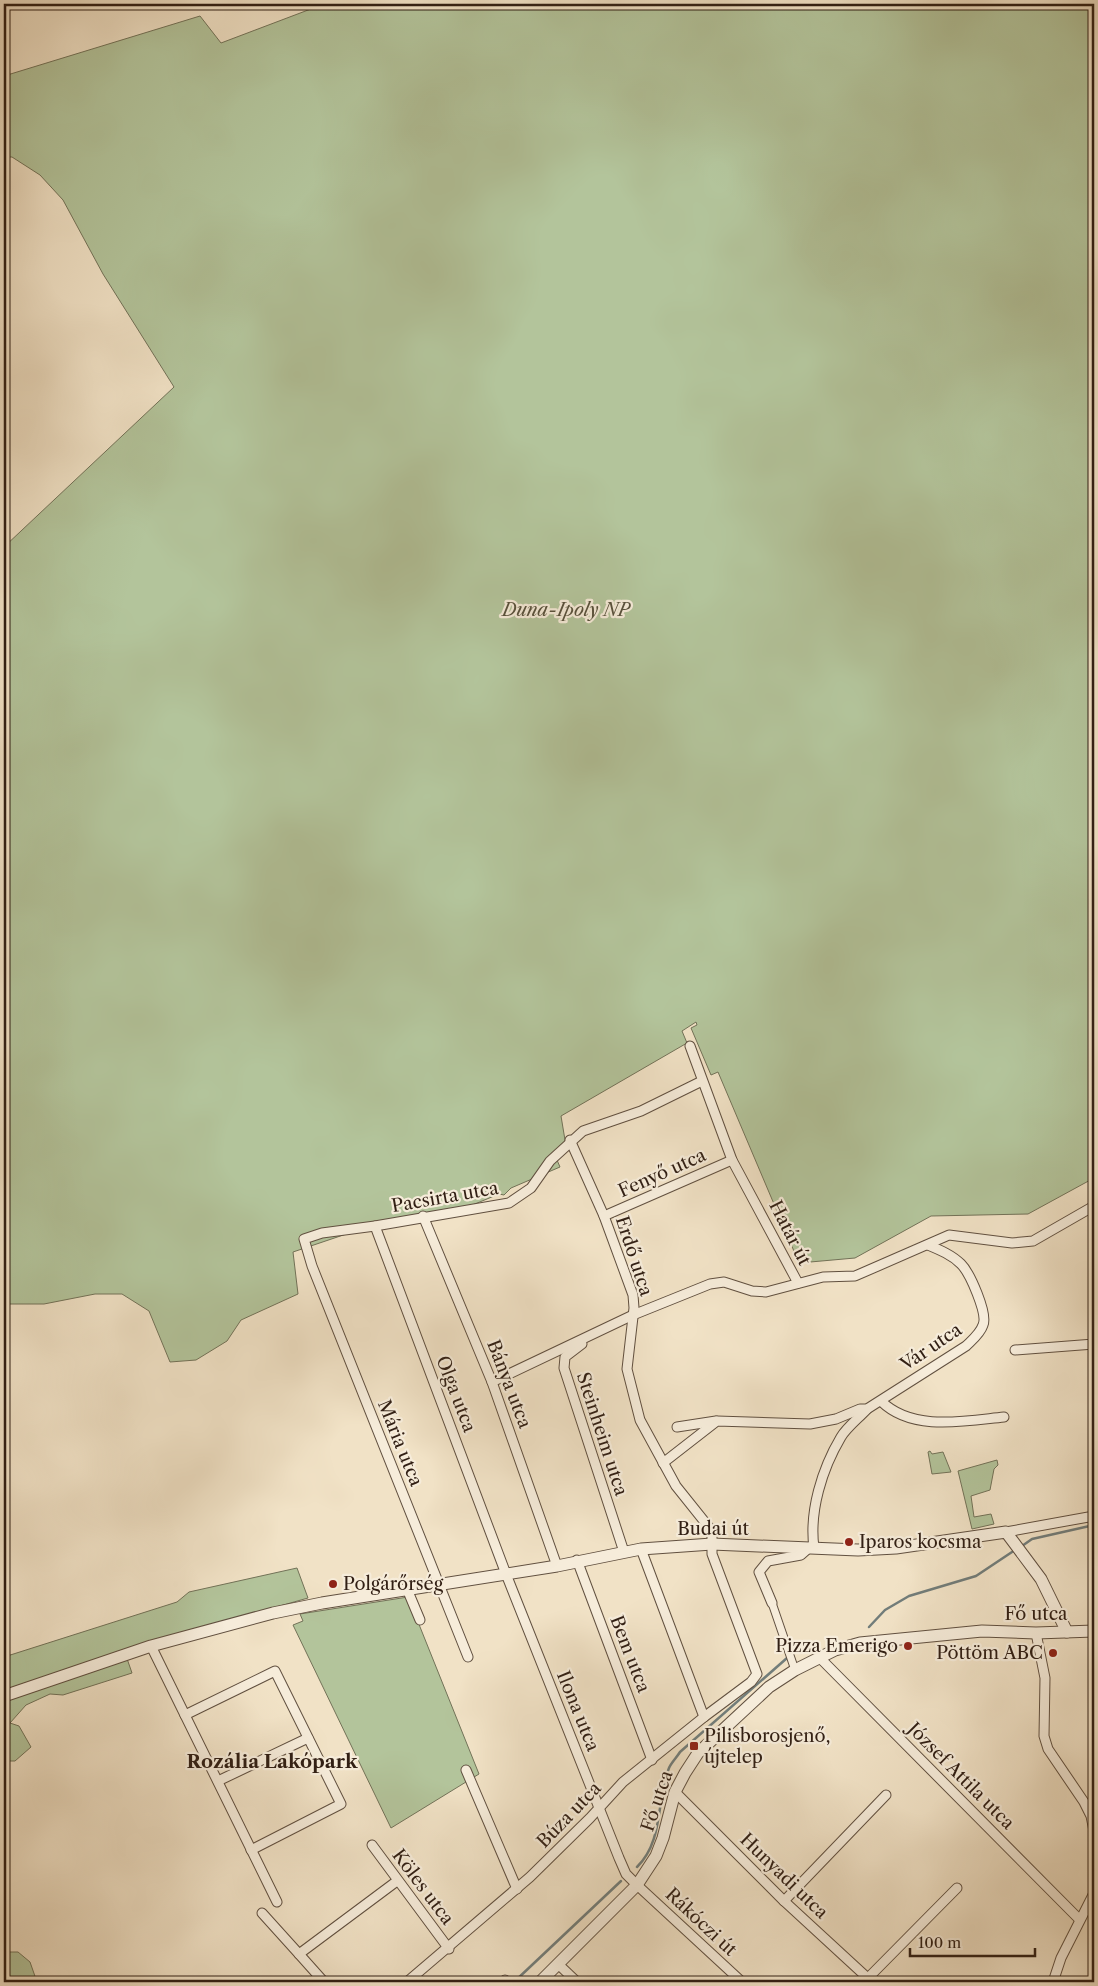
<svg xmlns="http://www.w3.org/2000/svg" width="1098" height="1986" viewBox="0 0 1098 1986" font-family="'Libre Caslon Text',serif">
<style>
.green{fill:#b3c49b;stroke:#727258}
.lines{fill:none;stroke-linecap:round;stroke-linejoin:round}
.stream{stroke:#727d7a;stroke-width:2.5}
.pedestrian-casing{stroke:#615040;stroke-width:9}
.minor-casing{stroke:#615040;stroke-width:11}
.tertiary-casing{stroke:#615040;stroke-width:13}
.pedestrian{stroke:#f6ecda;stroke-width:7}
.minor{stroke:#f6ecda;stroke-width:9}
.tertiary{stroke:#f6ecda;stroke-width:11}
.poi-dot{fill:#8f2418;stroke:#f6ecda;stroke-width:2}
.labels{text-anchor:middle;stroke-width:4.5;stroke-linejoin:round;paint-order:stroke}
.park-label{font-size:18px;font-style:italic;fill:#58513c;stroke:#f6ecda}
.street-label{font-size:18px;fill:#311f14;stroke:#f6ecda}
.poi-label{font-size:18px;fill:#311f14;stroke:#f6ecda;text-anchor:start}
.neighbourhood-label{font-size:19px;font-weight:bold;fill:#311f14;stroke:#f6ecda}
</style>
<rect width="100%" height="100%" fill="#f1e2c6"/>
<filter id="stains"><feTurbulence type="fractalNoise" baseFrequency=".004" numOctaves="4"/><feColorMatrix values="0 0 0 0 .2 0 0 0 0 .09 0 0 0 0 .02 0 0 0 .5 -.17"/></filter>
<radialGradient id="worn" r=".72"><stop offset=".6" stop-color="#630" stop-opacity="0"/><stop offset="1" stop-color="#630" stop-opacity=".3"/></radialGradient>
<g class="green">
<path d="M 324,4 L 1094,4 L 1094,1178 L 1028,1214 L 931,1216 L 855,1258 L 799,1263 L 718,1072 L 711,1075 L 691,1028 L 697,1025 L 696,1022 L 682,1031 L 687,1043 L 561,1116 L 566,1146 L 554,1153 L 560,1167 L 511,1188 L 504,1195 L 499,1194 L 470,1206 L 364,1228 L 293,1252 L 298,1294 L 241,1320 L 227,1341 L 196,1360 L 170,1362 L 149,1311 L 122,1294 L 95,1294 L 44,1304 L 4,1304 L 4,547 L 174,387 L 103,274 L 63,200 L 40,175 L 12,157 L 4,157 L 4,76 L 200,16 L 221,43 Z"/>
<path d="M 930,1451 L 932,1454 L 943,1452 L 951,1472 L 932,1474 L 928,1452 Z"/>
<path d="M 997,1460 L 998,1465 L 994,1469 L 990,1490 L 971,1496 L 974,1517 L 991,1514 L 994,1524 L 972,1529 L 958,1471 Z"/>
<path d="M 297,1568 L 308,1598 L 124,1650 L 132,1673 L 63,1695 L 50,1694 L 26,1705 L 10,1723 L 19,1726 L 31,1747 L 15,1761 L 4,1761 L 4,1657 L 177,1602 L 189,1592 Z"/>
<path d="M 408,1597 L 479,1774 L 391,1828 L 293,1625 L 303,1621 L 300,1614 Z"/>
<path d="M 4,1952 L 18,1952 L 30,1962 L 37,1982 L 4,1982 Z"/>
</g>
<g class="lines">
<g class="stream">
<path d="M 1022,1546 L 1032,1539 L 1094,1525"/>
<path d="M 869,1627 L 885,1610 L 909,1596 L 976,1576 L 1015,1550"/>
<path d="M 637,1867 C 664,1841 656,1800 669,1768 C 671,1763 677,1757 680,1752 L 787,1658"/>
<path d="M 514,1982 L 621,1881"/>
</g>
<g class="pedestrian-casing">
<path id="pedestrian" d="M 772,1603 L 795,1670"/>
</g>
<g class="minor-casing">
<g id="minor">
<path d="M 690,1046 L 732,1160 L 798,1283"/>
<path d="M 423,1216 L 492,1382 L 557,1566"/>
<path d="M 604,1216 L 732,1160"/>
<path d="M 375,1226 L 506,1574 L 619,1858 L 626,1874 L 637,1885 L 742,1982"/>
<path d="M 582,1344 L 565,1357 L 564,1368 L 624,1552"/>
<path d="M 1015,1350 L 1094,1344"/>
<path d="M 492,1382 L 633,1315 L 710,1284 L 724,1282 L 752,1291 L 766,1292 L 823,1277 L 855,1276 L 949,1235 L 1012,1243 L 1033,1241 L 1094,1206"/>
<path d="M 881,1401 C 912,1432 965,1421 1004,1417"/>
<path d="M 677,1427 L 716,1421"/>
<path d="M 663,1463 L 717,1421 L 810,1424 L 836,1419 L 860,1409 L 867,1409 L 966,1346 C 972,1340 980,1334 983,1325 C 988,1314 970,1273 961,1264 C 952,1255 940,1250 928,1245"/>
<path d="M 1006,1532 L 1094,1516"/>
<path d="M 814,1548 C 809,1511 822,1469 841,1437 C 847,1427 859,1418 867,1409"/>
<path d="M 641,1549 L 704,1717"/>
<path d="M 577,1560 L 652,1760"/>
<path d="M 407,1589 L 420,1620"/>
<path d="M 772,1603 L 759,1572 L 768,1561 L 801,1555 L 810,1547"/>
<path d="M 1036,1633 L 1045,1678 L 1044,1736 L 1048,1749 L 1084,1802 L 1091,1816 L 1094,1831"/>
<path d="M 151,1646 L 277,1902"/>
<path d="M 468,1657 L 312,1266 L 304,1239 L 322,1233 L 375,1226 L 509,1203 L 531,1188 L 550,1161 L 583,1131 L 641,1111 L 702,1081"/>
<path d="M 819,1657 L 1079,1919"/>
<path d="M 185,1715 L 275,1671 L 341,1804 L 251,1850"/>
<path d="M 466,1770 L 517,1889"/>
<path d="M 218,1781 L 308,1738"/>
<path d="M 675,1792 L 784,1901 L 872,1982"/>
<path d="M 372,1845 L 449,1949"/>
<path d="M 784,1901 L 886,1795"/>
<path d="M 262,1913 L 299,1954 L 397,1881"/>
<path d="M 299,1954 L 324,1982"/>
<path d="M 558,1964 L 577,1982"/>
<path d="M 868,1978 L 957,1888"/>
<path d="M 407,1982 L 530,1877 L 590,1818 L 623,1782 L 704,1717 L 751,1682 L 757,1674 L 712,1554 L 712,1531 L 676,1486 L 640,1420 L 627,1369 L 634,1308 L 633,1295 L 604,1216 L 570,1140"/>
<path d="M 503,1982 L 505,1980"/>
<path d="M 1053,1982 L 1061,1958 L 1094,1893"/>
</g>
</g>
<g class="tertiary-casing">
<g id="tertiary">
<path d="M 4,1696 L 151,1646 L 273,1613 L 322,1603 L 557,1566 L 641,1549 L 712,1544 L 858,1550 L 896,1548 L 1006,1532 L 1041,1579 L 1067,1632"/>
<path d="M 540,1982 L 637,1885 L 656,1856 L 663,1838 L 675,1792 L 685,1773 L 698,1753 L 769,1687 L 795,1670 L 835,1650 L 860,1643 L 982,1631 L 1036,1633 L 1094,1631"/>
</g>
</g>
<use href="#pedestrian" class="pedestrian"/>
<use href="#minor" class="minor"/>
<use href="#tertiary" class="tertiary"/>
</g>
<g class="poi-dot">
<circle cx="849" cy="1542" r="5"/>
<circle cx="333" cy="1584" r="5"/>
<circle cx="908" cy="1646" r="5"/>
<circle cx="1053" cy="1653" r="5"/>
<rect x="689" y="1741" width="10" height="10" rx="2.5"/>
</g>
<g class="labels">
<g class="park-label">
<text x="566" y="616">Duna-Ipoly NP</text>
</g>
<g class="street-label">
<text transform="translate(662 1173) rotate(-24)" y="6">Fenyő utca</text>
<text transform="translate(445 1197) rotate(-10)" y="6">Pacsirta utca</text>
<text transform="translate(790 1233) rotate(63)" y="6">Határ út</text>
<text transform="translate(634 1256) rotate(72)" y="6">Erdő utca</text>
<text transform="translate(931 1347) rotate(-34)" y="6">Vár utca</text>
<text transform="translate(509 1384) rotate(69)" y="6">Bánya utca</text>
<text transform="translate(456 1394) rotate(69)" y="6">Olga utca</text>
<text transform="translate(602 1434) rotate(72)" y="6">Steinheim utca</text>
<text transform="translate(400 1443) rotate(68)" y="6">Mária utca</text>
<text x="713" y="1535">Budai út</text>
<text x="1036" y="1620">Fő utca</text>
<text transform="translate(630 1654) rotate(69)" y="6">Bem utca</text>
<text transform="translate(578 1711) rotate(68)" y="6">Ilona utca</text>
<text transform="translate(961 1776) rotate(45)" y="6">József Attila utca</text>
<text transform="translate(657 1801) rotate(-71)" y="6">Fő utca</text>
<text transform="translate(569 1815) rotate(-46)" y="6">Búza utca</text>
<text transform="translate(784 1876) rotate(44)" y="6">Hunyadi utca</text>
<text transform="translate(423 1887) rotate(53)" y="6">Köles utca</text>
<text transform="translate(701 1922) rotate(43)" y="6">Rákóczi út</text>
</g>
<g class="poi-label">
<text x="859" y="1548">Iparos kocsma</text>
<text x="343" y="1590">Polgárőrség</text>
<text x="898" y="1652" text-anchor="end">Pizza Emerigo</text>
<text x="1043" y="1659" text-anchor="end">Pöttöm ABC</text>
<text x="704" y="1742">Pilisborosjenő,<tspan x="704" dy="21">újtelep</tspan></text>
</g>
<g class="neighbourhood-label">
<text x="272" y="1768">Rozália Lakópark</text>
</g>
</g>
<rect width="1098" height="1986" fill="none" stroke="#f1e2c6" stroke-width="20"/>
<rect x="5" y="5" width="1088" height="1976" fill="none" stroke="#311f14" stroke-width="2.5"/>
<rect x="10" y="10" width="1078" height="1966" fill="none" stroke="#311f14"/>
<path d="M910 1948v8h125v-8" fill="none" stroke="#311f14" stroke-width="2.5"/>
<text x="918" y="1948" font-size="15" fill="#311f14" stroke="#f6ecda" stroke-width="4" paint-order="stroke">100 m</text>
<rect width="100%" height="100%" filter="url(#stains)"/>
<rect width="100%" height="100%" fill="url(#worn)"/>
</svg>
